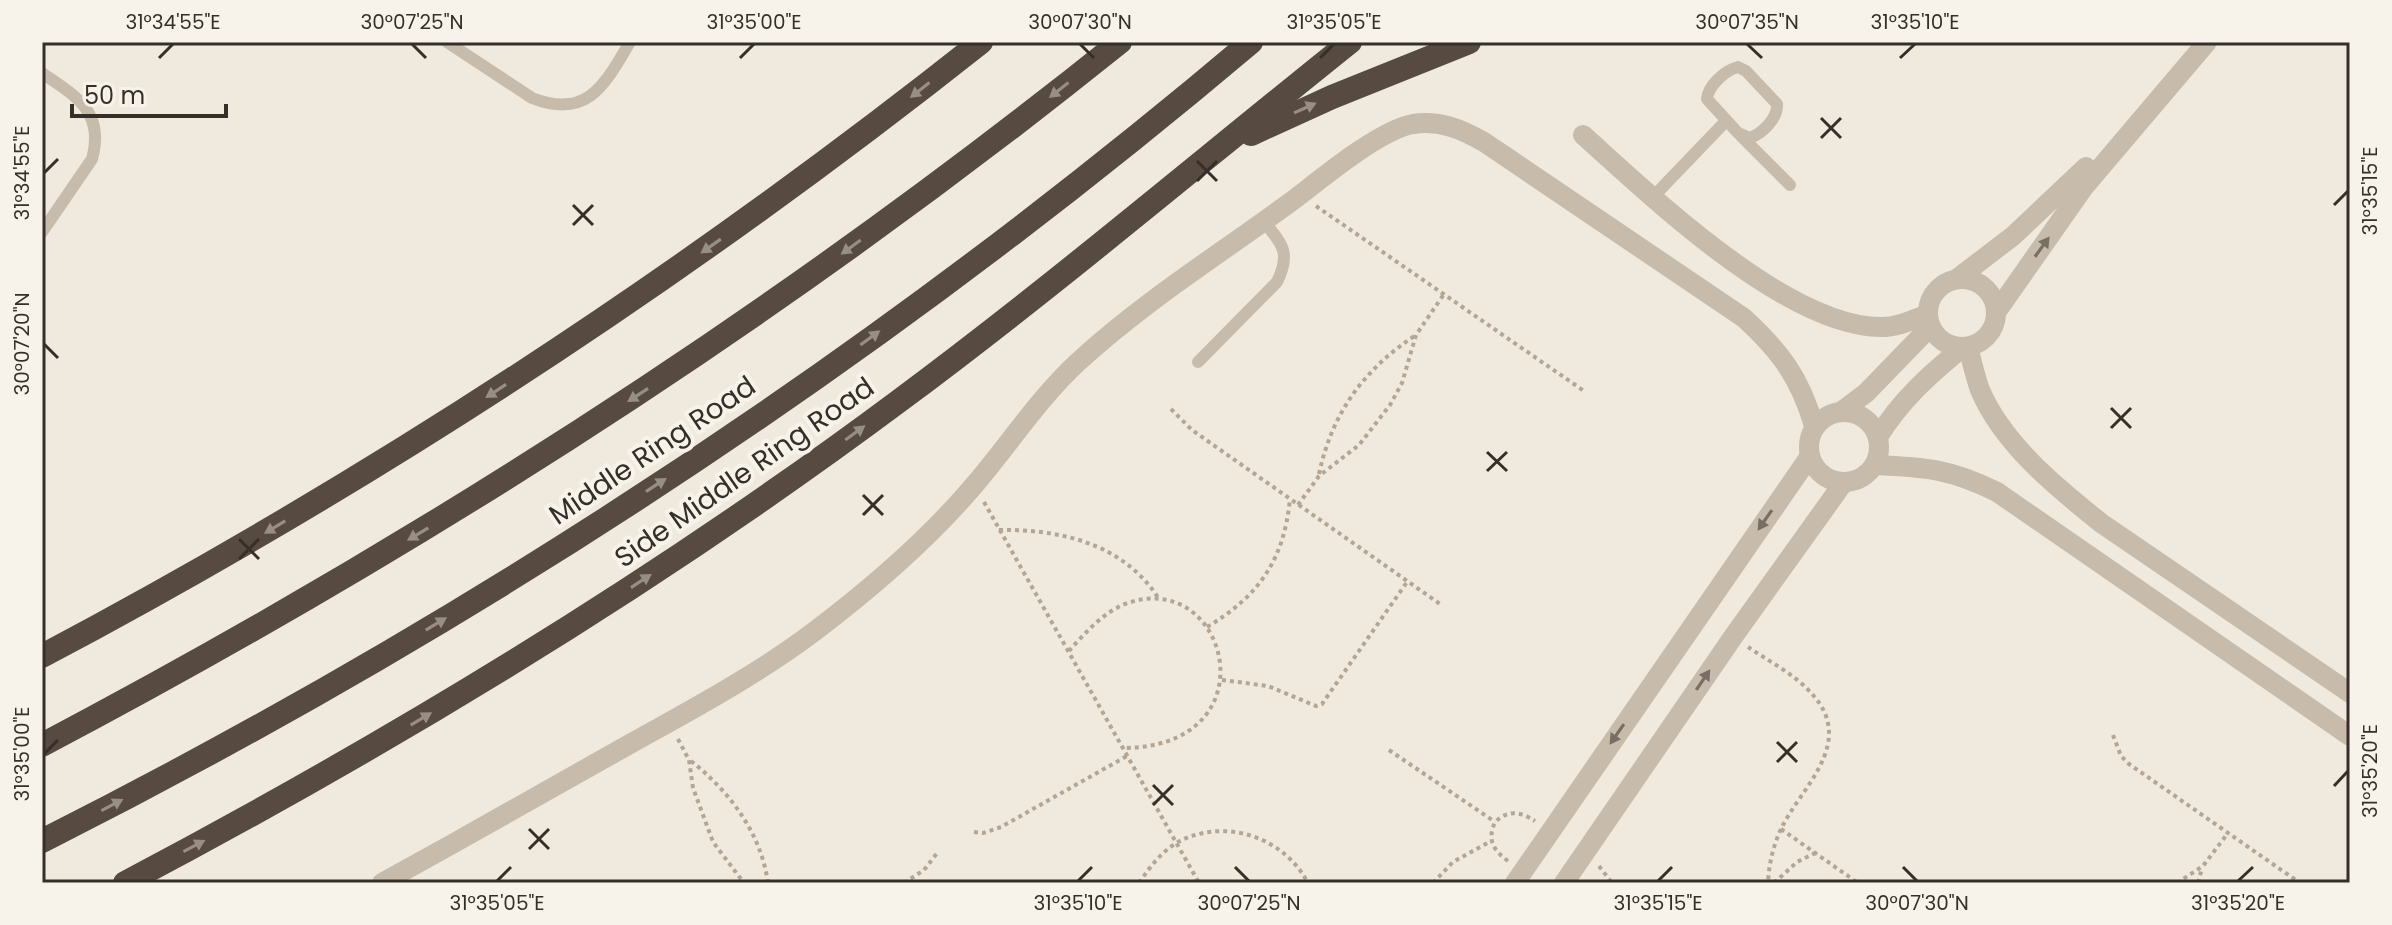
<svg xmlns="http://www.w3.org/2000/svg" width="2392" height="925" viewBox="0 0 2392 925" font-family="Poppins,sans-serif">
<style>
.lines{fill:none;stroke-linecap:round;stroke-linejoin:round}
.path{stroke:#b3a695;stroke-width:4;stroke-dasharray:4 4;stroke-linecap:butt}
.lane{stroke:#c7bbab;stroke-width:12}
.street{stroke:#c7bbab;stroke-width:20}
.highway{stroke:#564a41;stroke-width:24}
.oneway{fill:#978e85}
.oneway2{fill:#776e64}
.ticks{fill:none;stroke:#362f29;stroke-width:3}
.labels{text-anchor:middle;stroke-width:8;stroke-linejoin:round;paint-order:stroke}
.street-label{font-size:28px;fill:#362f29;stroke:#f8f3ea}
.neatline{fill:none;stroke:#362f29;stroke-width:3}
.ticks-label{font-size:20px;text-anchor:middle;fill:#362f29}
</style>
<rect width="100%" height="100%" fill="#f0eade"/>
<g class="lines">
<g class="path">
<path d="M 1316,206 L 1584,391"/>
<path d="M 1171,409 L 1192,430 L 1440,604"/>
<path d="M 1319,474 C 1332,413 1364,369 1416,335"/>
<path d="M 984,502 L 1199,883"/>
<path d="M 1298,505 L 1319,476 L 1359,445 L 1390,405 L 1402,383 L 1416,335 L 1444,294"/>
<path d="M 999,530 C 1061,529 1124,544 1159,599"/>
<path d="M 1207,627 C 1259,596 1284,560 1290,499"/>
<path d="M 1748,647 C 1770,662 1796,675 1813,695 C 1856,744 1801,787 1781,829 C 1773,846 1769,864 1768,883"/>
<path d="M 1069,651 C 1086,632 1106,609 1131,602 C 1230,572 1272,747 1123,748"/>
<path d="M 1222,680 L 1268,686 L 1316,706 L 1322,704 L 1407,582"/>
<path d="M 2113,735 L 2121,756 L 2129,764 L 2300,883"/>
<path d="M 678,739 L 689,760 L 693,788 L 713,842 L 744,883"/>
<path d="M 1389,750 L 1495,822"/>
<path d="M 691,761 C 730,792 761,833 768,883"/>
<path d="M 1781,829 L 1858,883"/>
<path d="M 974,832 L 983,833 L 1001,827 L 1127,756"/>
<path d="M 1508,861 C 1493,850 1487,840 1495,822 C 1508,810 1520,811 1535,821"/>
<path d="M 1599,866 L 1612,883"/>
<path d="M 904,883 L 924,870 L 938,852"/>
<path d="M 1139,883 C 1150,867 1161,852 1178,842 C 1225,817 1284,837 1308,883"/>
<path d="M 1433,883 L 1453,862 L 1491,841"/>
<path d="M 1774,883 L 1797,862 L 1815,853"/>
<path d="M 2177,883 L 2203,866 L 2228,833"/>
<path d="M 2198,883 L 2202,868"/>
</g>
<g class="lane">
<path d="M 447,42 L 532,98 C 588,120 605,84 630,42"/>
<path d="M 1738,67 L 1746,71 L 1777,104 C 1778,118 1763,133 1750,138 L 1738,133 L 1707,99 C 1708,86 1725,70 1738,67 Z"/>
<path d="M 42,73 C 76,96 105,112 92,159 L 42,232"/>
<path d="M 1741,136 L 1790,185"/>
<path d="M 1653,197 L 1726,121"/>
<path d="M 1198,362 L 1277,282 C 1291,254 1283,244 1264,222"/>
</g>
<g class="street">
<path d="M 1583,135 C 1651,196 1787,327 1881,327 C 1898,327 1912,320 1928,314"/>
<path d="M 1958,278 L 2013,236 L 2086,167"/>
<circle cx="1962" cy="313" r="34"/>
<path d="M 1997,311 L 2084,187 L 2207,42"/>
<path d="M 1968,348 C 1972,361 1975,376 1980,390 C 2003,444 2056,487 2101,523 L 2350,693"/>
<path d="M 1842,411 L 1866,393 L 1930,327"/>
<circle cx="1844" cy="447" r="35"/>
<path d="M 1878,437 C 1901,400 1929,375 1962,348"/>
<path d="M 1875,465 C 1925,467 1951,469 1997,492 L 2350,736"/>
<path d="M 382,883 C 462,839 541,794 621,749 C 687,712 754,677 815,631 C 873,587 929,539 976,483 C 1010,443 1039,398 1078,362 C 1143,302 1220,254 1292,201 C 1320,180 1379,130 1413,124 C 1440,120 1461,129 1484,142 L 1744,318 C 1781,352 1800,378 1814,426"/>
<path d="M 1515,883 L 1810,456"/>
<path d="M 1564,883 L 1733,637 L 1844,482"/>
</g>
<g class="highway">
<path d="M 1251,134 L 1332,97 L 1469,42"/>
<path d="M 42,656 C 374,480 687,275 981,42"/>
<path d="M 42,745 C 423,544 784,312 1120,42"/>
<path d="M 42,841 C 474,623 882,354 1251,42"/>
<path d="M 125,883 C 394,741 655,583 899,401 C 1054,286 1200,162 1350,42"/>
</g>
</g>
<defs><path id="oneway-solid" d="M-6-.8H1V-3.2L6.5 0L1 3.2V.8H-6Z" transform="scale(2)"/></defs>
<g class="oneway">
<use href="#oneway-solid" transform="translate(920 90) rotate(142)"/>
<use href="#oneway-solid" transform="translate(1059 90) rotate(142)"/>
<use href="#oneway-solid" transform="translate(1305 108) rotate(-24)"/>
<use href="#oneway-solid" transform="translate(711 246) rotate(145)"/>
<use href="#oneway-solid" transform="translate(851 247) rotate(144)"/>
<use href="#oneway-solid" transform="translate(870 338) rotate(-36)"/>
<use href="#oneway-solid" transform="translate(496 391) rotate(147)"/>
<use href="#oneway-solid" transform="translate(638 395) rotate(147)"/>
<use href="#oneway-solid" transform="translate(855 433) rotate(-36)"/>
<use href="#oneway-solid" transform="translate(656 485) rotate(-33)"/>
<use href="#oneway-solid" transform="translate(275 527) rotate(149)"/>
<use href="#oneway-solid" transform="translate(418 534) rotate(149)"/>
<use href="#oneway-solid" transform="translate(641 581) rotate(-33)"/>
<use href="#oneway-solid" transform="translate(436 624) rotate(-31)"/>
<use href="#oneway-solid" transform="translate(421 719) rotate(-31)"/>
<use href="#oneway-solid" transform="translate(112 805) rotate(-28)"/>
<use href="#oneway-solid" transform="translate(194 846) rotate(-28)"/>
</g>
<g class="oneway2">
<use href="#oneway-solid" transform="translate(2042 247) rotate(-54)"/>
<use href="#oneway-solid" transform="translate(1765 520) rotate(125)"/>
<use href="#oneway-solid" transform="translate(1703 680) rotate(-56)"/>
<use href="#oneway-solid" transform="translate(1617 734) rotate(125)"/>
</g>
<path class="ticks" d="M 412,44 L 426,58M 1080,44 L 1094,58M 1747,44 L 1762,58M 159,58 L 173,44M 740,58 L 754,44M 1320,58 L 1334,44M 1900,58 L 1915,44M 1821,118 L 1841,138M 1821,138 L 1841,118M 1197,161 L 1217,181M 44,173 L 58,159M 1197,181 L 1217,161M 573,205 L 593,225M 2334,205 L 2348,191M 573,225 L 593,205M 44,344 L 58,358M 2111,408 L 2131,428M 2111,428 L 2131,408M 1487,452 L 1507,471M 1487,471 L 1507,452M 863,495 L 883,515M 863,515 L 883,495M 239,539 L 259,559M 239,559 L 259,539M 1777,742 L 1797,762M 44,754 L 58,740M 1777,762 L 1797,742M 1153,785 L 1173,805M 2334,786 L 2348,771M 1153,805 L 1173,785M 529,829 L 549,849M 529,849 L 549,829M 1235,867 L 1249,881M 1903,867 L 1917,881M 497,881 L 511,867M 1078,881 L 1092,867M 1658,881 L 1672,867M 2238,881 L 2253,867"/>
<g class="labels">
<g class="street-label">
<text transform="translate(652 450) rotate(-34)" y="10">Middle Ring Road</text>
<text transform="translate(744 472) rotate(-35)" y="10">Side Middle Ring Road</text>
</g>
</g>
<rect width="2392" height="925" fill="none" stroke="#f8f3ea" stroke-width="88"/>
<path d="M72 104v12h154v-12" fill="none" stroke="#362f29" stroke-width="4"/>
<text x="84" y="104" font-size="24" fill="#362f29" stroke="#f8f3ea" stroke-width="6" paint-order="stroke">50 m</text>
<rect x="44" y="44" width="2304" height="837" class="neatline"/>
<g class="ticks-label">
<text x="173" y="29">31°34'55"E</text>
<text x="412" y="29">30°07'25"N</text>
<text x="754" y="29">31°35'00"E</text>
<text x="1080" y="29">30°07'30"N</text>
<text x="1334" y="29">31°35'05"E</text>
<text x="1747" y="29">30°07'35"N</text>
<text x="1915" y="29">31°35'10"E</text>
<text transform="translate(22 173) rotate(-90)" y="7">31°34'55"E</text>
<text transform="translate(2370 191) rotate(-90)" y="7">31°35'15"E</text>
<text transform="translate(22 344) rotate(-90)" y="7">30°07'20"N</text>
<text transform="translate(22 754) rotate(-90)" y="7">31°35'00"E</text>
<text transform="translate(2370 771) rotate(-90)" y="7">31°35'20"E</text>
<text x="497" y="910">31°35'05"E</text>
<text x="1078" y="910">31°35'10"E</text>
<text x="1249" y="910">30°07'25"N</text>
<text x="1658" y="910">31°35'15"E</text>
<text x="1917" y="910">30°07'30"N</text>
<text x="2238" y="910">31°35'20"E</text>
</g>
</svg>
